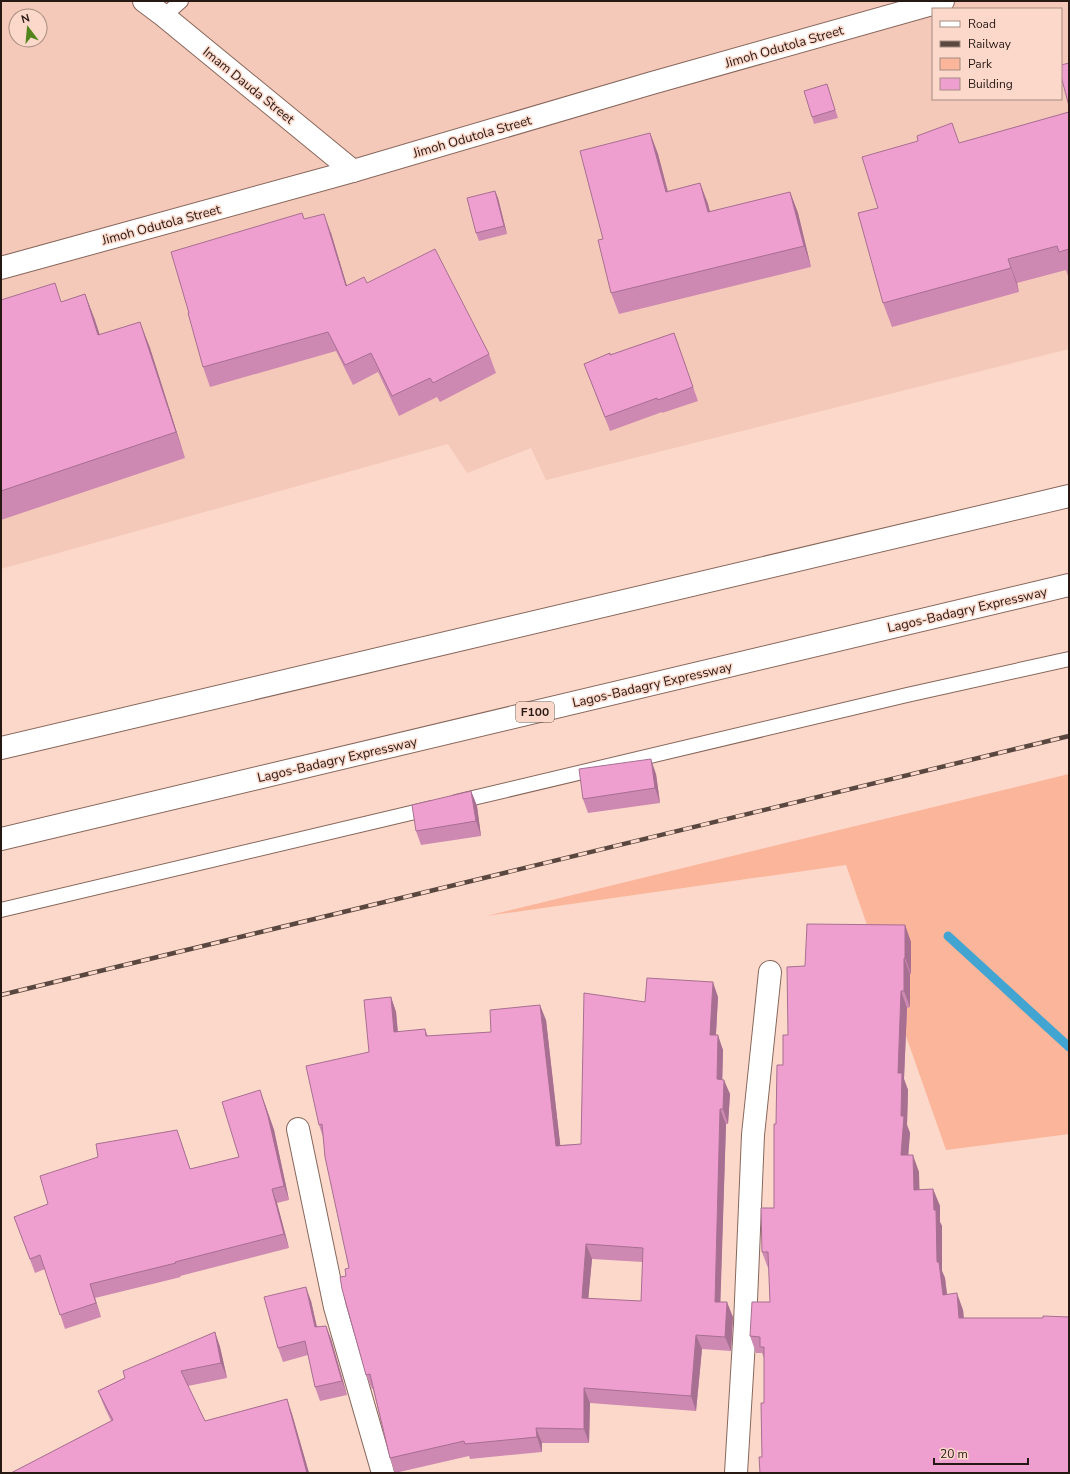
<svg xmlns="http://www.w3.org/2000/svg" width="1070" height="1474" viewBox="0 0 1070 1474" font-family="'Nunito Sans',sans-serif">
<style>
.built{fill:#f5c9b9;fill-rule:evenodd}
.green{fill:#fab59b}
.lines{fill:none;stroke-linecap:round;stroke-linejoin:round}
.stream{stroke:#41a4d1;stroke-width:9}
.lane-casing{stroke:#87675c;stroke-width:16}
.street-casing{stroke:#87675c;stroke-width:24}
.highway-casing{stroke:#87675c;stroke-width:24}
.lane{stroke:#fff;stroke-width:14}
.street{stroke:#fff;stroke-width:22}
.highway{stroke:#fff;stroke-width:22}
.rail-casing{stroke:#5a4840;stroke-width:4.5}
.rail{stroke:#fcd8ca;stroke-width:3;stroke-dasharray:9;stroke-linecap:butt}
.wall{fill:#ce89b2;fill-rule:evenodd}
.shaded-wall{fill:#a76f91}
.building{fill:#ef9fcf;stroke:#a76f91;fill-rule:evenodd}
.labels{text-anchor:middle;stroke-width:3;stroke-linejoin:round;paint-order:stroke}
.shield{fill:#fcd8ca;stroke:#66524b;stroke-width:1}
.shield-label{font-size:12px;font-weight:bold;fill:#261914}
.street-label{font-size:13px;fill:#261914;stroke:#fcd8ca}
</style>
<rect width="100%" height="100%" fill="#fcd8ca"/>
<path class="built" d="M 1,1 L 1069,1 L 1069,349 L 546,480 L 531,448 L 467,473 L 448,444 L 1,569 ZM 933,9 L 1061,9 L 1061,99 L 933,99 ZM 16,16 L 40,16 L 40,40 L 16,40 Z"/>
<path class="green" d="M 1069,774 L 1069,1134 L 946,1150 L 846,865 L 486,916 Z"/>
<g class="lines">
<path class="stream" d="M 948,936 L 1069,1047"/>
<g class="lane-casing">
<g id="lane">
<path d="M 164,16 L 181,1"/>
<path d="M 456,802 L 907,695 L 1069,659"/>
<path d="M 1,910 L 432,808"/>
</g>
</g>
<g class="street-casing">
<g id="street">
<path d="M 144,1 L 164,16 L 353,171"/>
<path d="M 1,268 L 353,171 L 652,83 L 943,1"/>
<path d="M 298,1129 L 335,1307 L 383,1473"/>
<path d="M 736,1473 L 745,1324 L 753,1135 L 770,972"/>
</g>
</g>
<g class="highway-casing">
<g id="highway">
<path d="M 1,748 L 1069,496"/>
<path d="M 1,839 L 1069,585"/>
</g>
</g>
<use href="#lane" class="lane"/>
<use href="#street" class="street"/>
<use href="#highway" class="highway"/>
<g class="rail-casing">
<path id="rail" d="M 1,995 L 1069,736"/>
</g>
<use href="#rail" class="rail"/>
</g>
<g class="wall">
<path d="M 827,84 L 838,118 L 814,124 L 812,117 Z"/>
<path d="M 1069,112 L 1069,275 L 1068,276 L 1066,270 L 1017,283 L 1019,292 L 892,327 L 883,303 L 878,208 L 959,143 Z"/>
<path d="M 650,133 L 658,154 L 668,191 L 700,183 L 708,204 L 710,212 L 790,192 L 798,213 L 811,267 L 619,314 L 611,293 L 603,239 Z"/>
<path d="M 495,191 L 498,198 L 507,234 L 479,241 L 476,233 Z"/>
<path d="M 305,219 L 331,233 L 347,286 L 367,283 L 489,354 L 496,373 L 440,402 L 437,397 L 399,416 L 378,372 L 353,385 L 336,351 L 210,387 L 203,367 L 189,313 Z"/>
<path d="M 85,294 L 100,335 L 140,322 L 150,348 L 185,458 L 1,520 L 1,300 L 62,302 Z"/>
<path d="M 674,333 L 698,401 L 662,413 L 662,412 L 610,431 L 584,364 Z"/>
<path d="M 656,774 L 660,803 L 588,813 L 583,799 Z"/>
<path d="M 471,791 L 477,806 L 481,836 L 421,845 L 416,831 Z"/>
<path d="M 905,925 L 911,942 L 911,974 L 910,974 L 910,1007 L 907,1008 L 904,1079 L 908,1090 L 907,1125 L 910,1133 L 908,1155 L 919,1172 L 919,1190 L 933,1189 L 940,1206 L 940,1222 L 942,1226 L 942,1271 L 945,1278 L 947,1294 L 963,1310 L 964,1318 L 1043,1318 L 1069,1317 L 762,1457 L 764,1403 L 764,1358 L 762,1353 L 756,1353 L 750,1336 L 770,1302 L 769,1268 L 768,1268 L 762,1252 L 774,1208 L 776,1124 L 783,1065 L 788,1035 L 805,966 Z"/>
<path d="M 391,997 L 396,1012 L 398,1032 L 425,1029 L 428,1036 L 491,1032 L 546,1020 L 560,1145 L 581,1144 L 645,1002 L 718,997 L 716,1035 L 723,1050 L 722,1080 L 730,1094 L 728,1124 L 726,1124 L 720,1302 L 733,1317 L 731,1351 L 702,1349 L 696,1411 L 590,1403 L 589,1443 L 542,1443 L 542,1452 L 470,1459 L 469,1456 L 395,1473 L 390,1458 L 373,1389 L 372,1389 L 366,1375 L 346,1276 L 349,1268 L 323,1137 L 319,1125 L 369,1052 ZM 592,1259 L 643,1262 L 641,1301 L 588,1299 Z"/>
<path d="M 265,1104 L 274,1130 L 289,1200 L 277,1203 L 289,1248 L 180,1276 L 181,1277 L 95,1298 L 101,1317 L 65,1329 L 45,1269 L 35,1273 L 14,1217 L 48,1204 L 182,1144 L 190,1169 L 239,1157 Z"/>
<path d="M 311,1301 L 317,1327 L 326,1326 L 331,1339 L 347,1395 L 320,1401 L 315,1387 L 308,1355 L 283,1362 L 278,1348 Z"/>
<path d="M 215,1332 L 220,1347 L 227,1378 L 188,1386 L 205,1421 L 287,1399 L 292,1414 L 309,1473 L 11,1473 L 111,1421 L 104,1406 L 98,1391 Z"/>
</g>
<g class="shaded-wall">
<path d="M 650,133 L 658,154 L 673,213 L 666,192 Z"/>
<path d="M 700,183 L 708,204 L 715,233 L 708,212 Z"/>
<path d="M 495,191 L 498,198 L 507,234 L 504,226 Z"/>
<path d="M 790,192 L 798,213 L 811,267 L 804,246 Z"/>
<path d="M 324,214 L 331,233 L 353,306 L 346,286 Z"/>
<path d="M 1008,259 L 1017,283 L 1019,292 Z"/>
<path d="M 85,294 L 95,320 L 108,361 L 98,335 Z"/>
<path d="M 140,322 L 150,348 L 185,458 L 176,432 Z"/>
<path d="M 651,759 L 656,774 L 660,803 L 655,788 Z"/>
<path d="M 471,791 L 477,806 L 481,836 L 476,821 Z"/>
<path d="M 905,925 L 911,942 L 911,974 L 905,958 Z"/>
<path d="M 904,958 L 910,974 L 910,1007 L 904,991 Z"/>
<path d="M 713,982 L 718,997 L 715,1050 L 710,1035 Z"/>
<path d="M 901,991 L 907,1008 L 904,1079 L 908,1090 L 907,1125 L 910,1133 L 907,1172 L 901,1155 L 901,1116 L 898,1073 Z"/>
<path d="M 391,997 L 396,1012 L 399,1047 L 394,1032 Z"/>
<path d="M 540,1005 L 546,1020 L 562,1160 L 556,1146 Z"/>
<path d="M 718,1035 L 723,1050 L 722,1094 L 717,1079 Z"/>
<path d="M 724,1080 L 730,1094 L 728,1124 L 723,1109 Z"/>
<path d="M 260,1090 L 274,1130 L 289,1200 L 284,1186 Z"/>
<path d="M 720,1109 L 726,1124 L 720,1316 L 715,1302 Z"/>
<path d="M 913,1155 L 919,1172 L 920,1206 L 914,1190 Z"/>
<path d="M 272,1189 L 277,1203 L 289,1248 L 284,1234 Z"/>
<path d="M 933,1189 L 940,1206 L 940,1222 L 942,1226 L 942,1271 L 945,1278 L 949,1311 L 943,1295 L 937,1262 Z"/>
<path d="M 586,1244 L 592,1259 L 587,1313 L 582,1298 Z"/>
<path d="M 90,1284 L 95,1298 L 101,1317 L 96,1303 Z"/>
<path d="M 306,1287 L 311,1301 L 320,1341 L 315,1327 Z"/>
<path d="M 957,1293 L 963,1310 L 965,1335 L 959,1318 Z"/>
<path d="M 727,1302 L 733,1317 L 731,1351 L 725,1337 Z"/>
<path d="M 326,1326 L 331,1339 L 347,1395 L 342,1381 Z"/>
<path d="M 215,1332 L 220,1347 L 227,1378 L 221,1363 Z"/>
<path d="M 696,1335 L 702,1349 L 696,1411 L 691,1396 Z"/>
<path d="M 584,1388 L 590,1403 L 589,1443 L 584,1429 Z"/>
<path d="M 287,1399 L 292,1414 L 309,1473 L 307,1473 Z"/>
<path d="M 536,1428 L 542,1443 L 542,1452 L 537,1437 Z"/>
</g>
<g class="building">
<path d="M 1069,63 L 1069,106 L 1061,76 L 1061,65 Z"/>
<path d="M 827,84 L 835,110 L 812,117 L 804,91 Z"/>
<path d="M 1069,112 L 1069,249 L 1059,252 L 1057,246 L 1008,259 L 1011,268 L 883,303 L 858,213 L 878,208 L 862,157 L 918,141 L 917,136 L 952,123 L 959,143 Z"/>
<path d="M 650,133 L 666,192 L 700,183 L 708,212 L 790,192 L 804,246 L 611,293 L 598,240 L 603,239 L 580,151 Z"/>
<path d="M 495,191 L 504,226 L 476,233 L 467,198 Z"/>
<path d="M 302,213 L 304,219 L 324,214 L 346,286 L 364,277 L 367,283 L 435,249 L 489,354 L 433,383 L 430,378 L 392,396 L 371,353 L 345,365 L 328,332 L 203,367 L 188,313 L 189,313 L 171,252 Z"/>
<path d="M 55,283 L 61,302 L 85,294 L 98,335 L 140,322 L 176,432 L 1,491 L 1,300 Z"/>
<path d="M 674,333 L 693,387 L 658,400 L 657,398 L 605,417 L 584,364 L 610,353 L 610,355 Z"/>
<path d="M 651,759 L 655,788 L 583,799 L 579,769 Z"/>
<path d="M 471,791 L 476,821 L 416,831 L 412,805 Z"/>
<path d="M 807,924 L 905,925 L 905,958 L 904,958 L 904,991 L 901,991 L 898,1073 L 902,1073 L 901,1116 L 904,1116 L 901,1155 L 913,1155 L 914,1190 L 933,1189 L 934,1210 L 936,1210 L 937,1262 L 939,1262 L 943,1295 L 957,1293 L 959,1318 L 1043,1318 L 1043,1316 L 1069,1317 L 1069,1473 L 760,1473 L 759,1457 L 762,1457 L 761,1403 L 764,1403 L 764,1347 L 760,1347 L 760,1337 L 750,1336 L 752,1302 L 770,1302 L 768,1252 L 762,1252 L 761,1208 L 774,1208 L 774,1124 L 776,1124 L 777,1065 L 783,1065 L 783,1035 L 788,1035 L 787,967 L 805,966 Z"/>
<path d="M 647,978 L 713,982 L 710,1035 L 718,1035 L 717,1079 L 724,1080 L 723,1109 L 720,1109 L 715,1302 L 727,1302 L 725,1337 L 696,1335 L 691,1396 L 584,1388 L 584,1429 L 536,1428 L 537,1437 L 465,1444 L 464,1441 L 390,1458 L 370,1374 L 366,1375 L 342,1289 L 340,1277 L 346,1276 L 345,1269 L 349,1268 L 325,1157 L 322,1124 L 319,1125 L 306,1066 L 369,1052 L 364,1000 L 391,997 L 394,1032 L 425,1029 L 426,1036 L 491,1032 L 490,1010 L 540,1005 L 556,1146 L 581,1144 L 584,993 L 645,1002 ZM 586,1244 L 643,1248 L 641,1301 L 582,1298 Z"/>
<path d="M 260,1090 L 268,1116 L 284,1186 L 272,1189 L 284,1234 L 175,1262 L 176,1263 L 90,1284 L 96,1303 L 60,1315 L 40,1255 L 30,1259 L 14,1217 L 48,1204 L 40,1176 L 98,1157 L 96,1144 L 177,1130 L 190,1169 L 239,1157 L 222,1102 Z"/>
<path d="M 306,1287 L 315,1327 L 326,1326 L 342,1381 L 315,1387 L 305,1341 L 278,1348 L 264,1297 Z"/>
<path d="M 215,1332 L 221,1363 L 181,1371 L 205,1421 L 287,1399 L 307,1473 L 11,1473 L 113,1420 L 98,1391 L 125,1378 L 123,1371 Z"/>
</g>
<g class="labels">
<rect class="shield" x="516" y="702" width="38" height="20" rx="3"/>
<g class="shield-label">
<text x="535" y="716">F100</text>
</g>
<g class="street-label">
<text transform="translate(784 46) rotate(-16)" y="5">Jimoh Odutola Street</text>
<text transform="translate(249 85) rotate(39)" y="5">Imam Dauda Street</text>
<text transform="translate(472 136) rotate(-16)" y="5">Jimoh Odutola Street</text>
<text transform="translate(161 224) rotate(-15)" y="5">Jimoh Odutola Street</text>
<text transform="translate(967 609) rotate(-13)" y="5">Lagos-Badagry Expressway</text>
<text transform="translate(652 684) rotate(-13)" y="5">Lagos-Badagry Expressway</text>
<text transform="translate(337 759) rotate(-13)" y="5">Lagos-Badagry Expressway</text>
</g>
</g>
<rect width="1070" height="1474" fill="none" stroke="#261914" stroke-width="4"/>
<rect x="932" y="8" width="130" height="92" fill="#fcd8ca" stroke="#a68c81"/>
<rect x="940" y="21" width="20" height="6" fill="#ffffff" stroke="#a68c81"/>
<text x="968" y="28" font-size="12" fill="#261914">Road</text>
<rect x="940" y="41" width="20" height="6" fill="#5a4840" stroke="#a68c81"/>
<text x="968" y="48" font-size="12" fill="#261914">Railway</text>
<rect x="940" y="58" width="20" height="12" fill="#fab59b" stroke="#a68c81"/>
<text x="968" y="68" font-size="12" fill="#261914">Park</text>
<rect x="940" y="78" width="20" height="12" fill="#ef9fcf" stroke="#a68c81"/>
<text x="968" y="88" font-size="12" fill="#261914">Building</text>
<g transform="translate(28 28) rotate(344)"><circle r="19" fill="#fcd8ca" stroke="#a68c81"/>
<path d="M0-3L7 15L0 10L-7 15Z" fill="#51841a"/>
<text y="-6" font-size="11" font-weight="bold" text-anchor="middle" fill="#261914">N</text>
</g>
<path d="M934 1458v6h94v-6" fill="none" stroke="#261914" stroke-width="2"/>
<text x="940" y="1458" font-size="12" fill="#261914" stroke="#fcd8ca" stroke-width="3" paint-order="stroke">20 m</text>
</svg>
